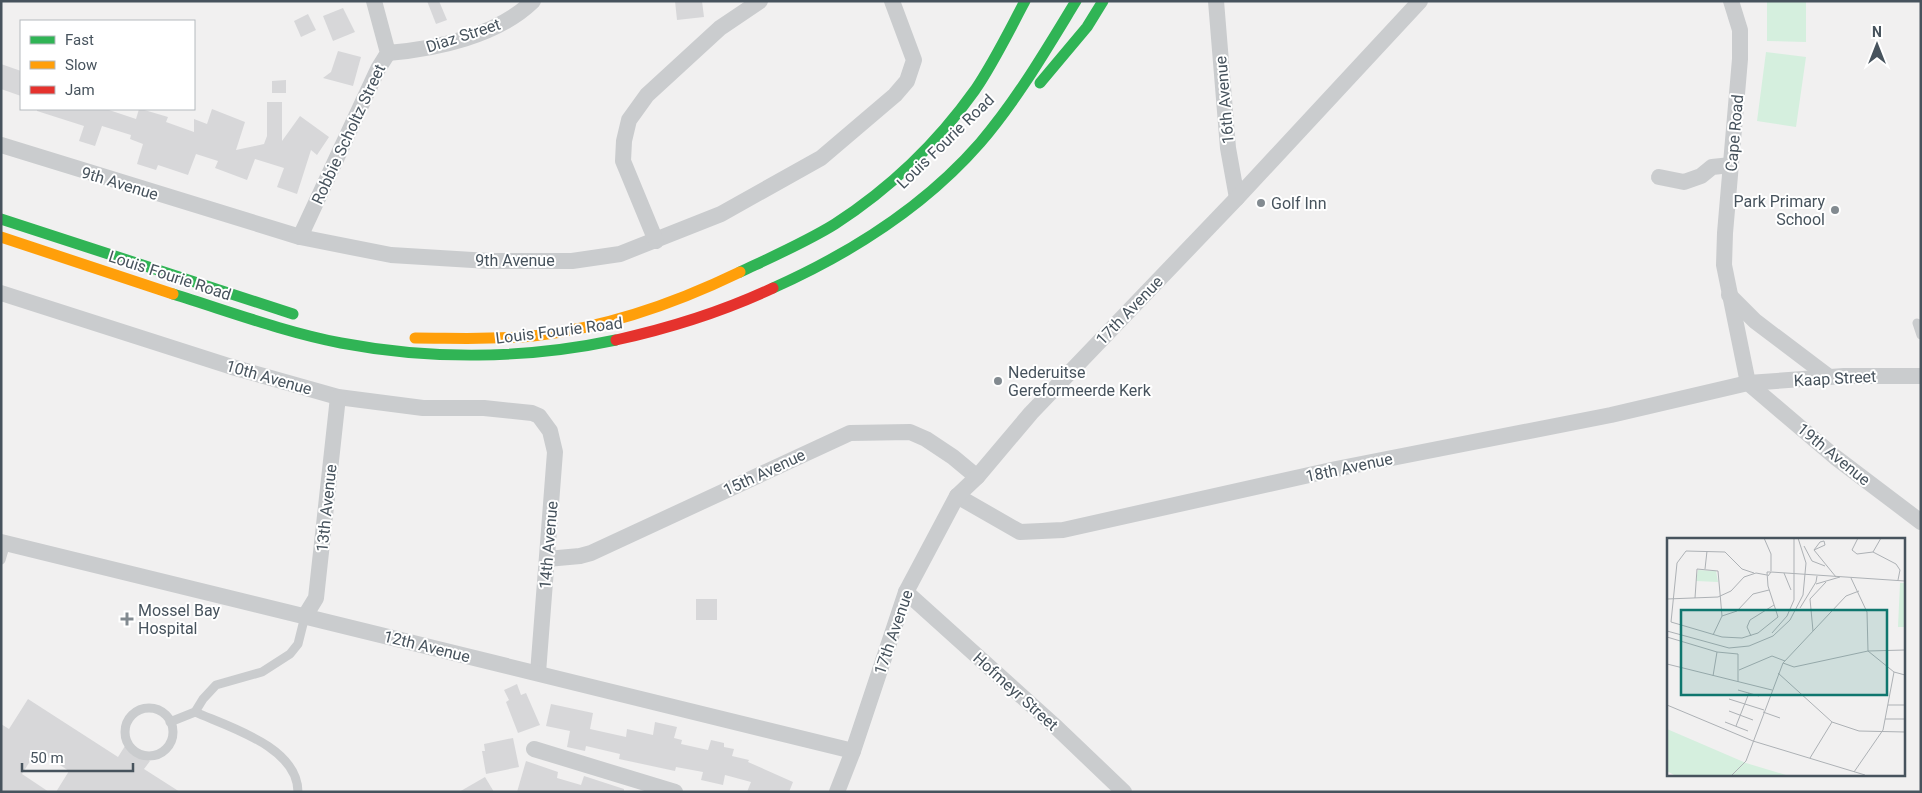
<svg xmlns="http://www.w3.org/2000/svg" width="1922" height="793" viewBox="0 0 1922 793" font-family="Roboto,sans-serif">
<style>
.green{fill:#d5efde}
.building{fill:#d7d7d9}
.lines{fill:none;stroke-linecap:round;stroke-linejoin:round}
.lane{stroke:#caccce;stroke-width:9}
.street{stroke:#caccce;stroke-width:16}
.fast{stroke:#30b455;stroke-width:11}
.slow{stroke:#ff9f0a;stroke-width:11}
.jam{stroke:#e5322d;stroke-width:11}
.poi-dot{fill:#828a90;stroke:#fff;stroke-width:2}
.labels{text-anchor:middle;stroke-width:4;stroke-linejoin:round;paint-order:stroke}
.street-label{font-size:16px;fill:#47535d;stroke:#fff}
.poi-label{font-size:16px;fill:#47535d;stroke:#fff;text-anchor:start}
.inset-road{fill:none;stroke:#adb1b5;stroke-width:1}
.view{fill:#0f766e;fill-opacity:0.15;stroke:#0f766e;stroke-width:2.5}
.inset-edge{fill:none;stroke:#47535d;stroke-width:2.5}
</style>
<rect width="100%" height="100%" fill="#f1f0f0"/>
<g class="green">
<path d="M 1767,1 L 1806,1 L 1806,42 L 1767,41 Z"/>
<path d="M 1766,52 L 1806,57 L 1796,127 L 1757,121 Z"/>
</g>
<g class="building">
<path d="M 427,1 L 439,1 L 447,20 L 436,24 Z"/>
<path d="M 675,1 L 702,1 L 704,17 L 677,20 Z"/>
<path d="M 343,8 L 355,32 L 333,41 L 323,16 Z"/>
<path d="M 308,14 L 316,30 L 301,37 L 294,21 Z"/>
<path d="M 338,51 L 361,57 L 353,86 L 323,78 L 331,72 Z"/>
<path d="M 1,64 L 21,71 L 21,96 L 1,89 Z"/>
<path d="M 286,80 L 286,93 L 272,93 L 272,81 Z"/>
<path d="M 267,102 L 282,102 L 282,141 L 300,116 L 329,137 L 317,155 L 311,150 L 297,194 L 277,187 L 284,168 L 255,159 L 247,180 L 215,168 L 218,161 L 196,154 L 188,175 L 158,165 L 156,170 L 137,164 L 143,144 L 130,139 L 131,135 L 102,126 L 95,146 L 79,141 L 84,126 L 37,111 L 37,109 L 106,109 L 136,119 L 139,109 L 141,109 L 168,117 L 166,122 L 194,132 L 194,119 L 207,124 L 212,109 L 245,122 L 236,150 L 264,144 L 267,136 Z"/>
<rect x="696" y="599" width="21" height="21"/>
<path d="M 517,684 L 521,695 L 526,693 L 540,725 L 518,733 L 506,702 L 509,700 L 504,690 Z"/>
<path d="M 28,699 L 118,757 L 125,746 L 150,761 L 144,769 L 180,792 L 56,792 L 69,771 L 37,750 L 22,774 L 49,792 L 1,792 L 1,724 L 9,729 Z"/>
<path d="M 551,704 L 593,713 L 590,729 L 626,737 L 627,729 L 653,735 L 655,722 L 677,727 L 674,738 L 682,740 L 681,744 L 708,750 L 711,740 L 724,743 L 724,747 L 734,749 L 732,756 L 749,760 L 748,762 L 793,782 L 789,792 L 747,792 L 751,782 L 725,775 L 723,785 L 701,780 L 703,772 L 676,767 L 675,771 L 619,759 L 620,754 L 586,746 L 585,751 L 567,747 L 570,731 L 546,726 Z"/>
<path d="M 513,738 L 519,767 L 486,774 L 482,751 L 485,751 L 484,744 Z"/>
<path d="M 526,761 L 558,772 L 557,778 L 581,785 L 584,776 L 624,789 L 624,792 L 517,792 Z"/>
<path d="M 485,777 L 494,792 L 459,792 Z"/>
</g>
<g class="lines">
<g class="lane">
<path d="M 1917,323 L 1921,335"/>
<path d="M 1,560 L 6,543"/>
<circle cx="149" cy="732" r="24"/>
<path d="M 195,712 C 229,727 298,747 298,792"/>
<path d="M 170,722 L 195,712 L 203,699 L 216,685 L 262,672 L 290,654 L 298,644 L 305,616"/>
</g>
<g class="street">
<path d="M 1216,1 L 1228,148 L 1237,198"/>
<path d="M 1731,1 L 1740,30 L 1740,59 L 1725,233 L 1724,265 L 1748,383"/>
<path d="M 388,53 C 436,49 497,36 533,1"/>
<path d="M 1,145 L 300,237 L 391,255 L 489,261 L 572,261 L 620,254 L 721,214 L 821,158 L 895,95 L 907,81 L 914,60 L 892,1"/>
<path d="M 1659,177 L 1684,182 L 1701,176 L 1712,167 L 1731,165"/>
<path d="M 300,237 L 378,69 L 388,53 L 374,1"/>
<path d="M 656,241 L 623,161 L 624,141 L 629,120 L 647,95 L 720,28 L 760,1"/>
<path d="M 1,293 L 232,367 L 338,397 L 423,408 L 484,408 L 532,413 L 539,416 L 550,431 L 555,452 L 538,673"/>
<path d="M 1729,295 L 1755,321 L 1829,377"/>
<path d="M 1748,383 L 1835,457 L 1921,522"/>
<path d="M 957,496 L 1020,532 L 1063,530 L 1336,469 L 1611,415 L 1748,383 L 1844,376 L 1921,376"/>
<path d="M 1,542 L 853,751"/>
<path d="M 547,559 L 580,556 L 591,553 L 850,433 L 910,432 L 926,439 L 953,457 L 977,477"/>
<path d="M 906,592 L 1057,728 L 1124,792"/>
<path d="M 305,616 L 316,598 L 338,397"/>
<path d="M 534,749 L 675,792"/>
<path d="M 837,792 L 853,751 L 906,592 L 957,496 L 977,477 L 1031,413 L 1237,198 L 1420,1"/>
</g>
<g class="fast">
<path d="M 1040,83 L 1087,27 L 1103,1"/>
<path d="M 1,219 L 293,314"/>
<path d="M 740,272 C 772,257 806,242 835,224 C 889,189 938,142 975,90 C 994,62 1009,31 1025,1"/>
<path d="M 773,288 C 849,254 925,206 980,143 C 1017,100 1046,50 1076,1"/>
<path d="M 173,294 C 228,311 284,332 341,343 C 431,360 526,359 616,340"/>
</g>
<g class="slow">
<path d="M 1,237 L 173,294"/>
<path d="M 415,338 C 454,338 494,340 533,336 C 604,328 676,303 740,272"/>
</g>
<path class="jam" d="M 616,340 C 670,328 722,312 773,288"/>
</g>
<g class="poi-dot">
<circle cx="1261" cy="203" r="5"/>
<circle cx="1835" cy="210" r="5"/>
<circle cx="998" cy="381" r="5"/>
<path d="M124.5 611.5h5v5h5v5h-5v5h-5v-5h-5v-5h5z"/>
</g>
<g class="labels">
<g class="street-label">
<text transform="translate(463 35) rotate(-18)" y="6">Diaz Street</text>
<text transform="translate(1224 100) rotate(-95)" y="6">16th Avenue</text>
<text transform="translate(1734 133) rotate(-85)" y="6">Cape Road</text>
<text transform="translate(348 134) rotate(-65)" y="6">Robbie Scholtz Street</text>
<text transform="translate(945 141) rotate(-44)" y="6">Louis Fourie Road</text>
<text transform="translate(120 183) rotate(17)" y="6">9th Avenue</text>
<text x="515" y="266">9th Avenue</text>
<text transform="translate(170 275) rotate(18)" y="6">Louis Fourie Road</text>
<text transform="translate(1129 310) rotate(-46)" y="6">17th Avenue</text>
<text transform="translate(559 330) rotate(-7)" y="6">Louis Fourie Road</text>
<text transform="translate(269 377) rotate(16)" y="6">10th Avenue</text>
<text transform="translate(1835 378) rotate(-3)" y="6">Kaap Street</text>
<text transform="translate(1834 454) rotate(39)" y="6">19th Avenue</text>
<text transform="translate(1349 467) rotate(-12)" y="6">18th Avenue</text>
<text transform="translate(764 472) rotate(-25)" y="6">15th Avenue</text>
<text transform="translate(326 508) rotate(-84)" y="6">13th Avenue</text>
<text transform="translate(548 545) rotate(-85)" y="6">14th Avenue</text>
<text transform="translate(893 632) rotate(-71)" y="6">17th Avenue</text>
<text transform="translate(427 646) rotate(14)" y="6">12th Avenue</text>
<text transform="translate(1016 691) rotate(42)" y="6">Hofmeyr Street</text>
</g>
<g class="poi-label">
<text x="1825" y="207" text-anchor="end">Park Primary<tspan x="1825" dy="18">School</tspan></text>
<text x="1271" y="209">Golf Inn</text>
<text x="1008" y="378">Nederuitse<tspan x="1008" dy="18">Gereformeerde Kerk</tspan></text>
<text x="138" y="616">Mossel Bay<tspan x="138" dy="18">Hospital</tspan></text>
</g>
</g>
<g transform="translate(1667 538)">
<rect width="238" height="238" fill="#f1f0f0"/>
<path d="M 31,32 L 49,33 L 51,44 L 29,43 ZM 233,45 L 237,45 L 237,89 L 231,89 ZM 0,191 L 79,225 L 119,237 L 7,237 L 0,233 Z" fill="#d5efde"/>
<path class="inset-road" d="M 97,0 L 104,16 L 104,33M 191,0 L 185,12 L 190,16 L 206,14 L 229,26 L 233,32 L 231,42M 153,4 L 157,3 L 158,7 L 147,12 ZM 137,8 L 145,23 L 158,28M 147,12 L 169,39M 206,14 L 214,0M 38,31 L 40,13M 104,34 L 238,43M 87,35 L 75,31 L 58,14 L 19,13 L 10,25 L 4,84 L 55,99 L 75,100 L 91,95 L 111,79 L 101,48 L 100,34 L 104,34 L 101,38M 117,35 L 124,52M 184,40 L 200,74 L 201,113M 149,46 L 173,39M 28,60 L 30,31 L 51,33 L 55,78 L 46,97M 0,61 L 51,59 L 64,53 L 77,39 L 89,35 L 100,37M 133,70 L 149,44 L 150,38M 55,78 L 70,73 L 86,56 L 102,52M 0,93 L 62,110 L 82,108 L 106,98 L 123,82 L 136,57 L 139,25 L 131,0M 146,93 L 143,61 L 159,44M 105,95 L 120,78 L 127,62 L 127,0M 84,98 L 80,89 L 83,82 L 107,67M 0,99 L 50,114 L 71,116 L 71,144M 201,113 L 227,134 L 238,137M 116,125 L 127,129 L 201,113 L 238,112M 0,126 L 105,152M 72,132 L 105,118 L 118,123M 111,135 L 165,184 L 192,193 L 238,194M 46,138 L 50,114M 71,152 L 92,158M 62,161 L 97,172M 0,167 L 86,203 L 198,237M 221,167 L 238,167M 62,173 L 86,182M 96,174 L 113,180M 218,181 L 238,181M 58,184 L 81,193M 69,188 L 82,155M 143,220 L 165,184M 187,234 L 216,192 L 227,134M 65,237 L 79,223 L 116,125 L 179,58 L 192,53"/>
<path class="view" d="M 14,72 L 220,72 L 220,157 L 14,157 Z"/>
<rect width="238" height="238" class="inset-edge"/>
</g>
<rect width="1922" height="793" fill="none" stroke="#47535d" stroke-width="5"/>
<rect x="20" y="20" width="175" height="90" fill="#ffffff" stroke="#b5babe"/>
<rect x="30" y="36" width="25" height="8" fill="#30b455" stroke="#b5babe"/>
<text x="65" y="45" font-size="15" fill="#47535d">Fast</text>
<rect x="30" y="61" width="25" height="8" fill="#ff9f0a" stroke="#b5babe"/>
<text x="65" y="70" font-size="15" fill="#47535d">Slow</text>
<rect x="30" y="86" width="25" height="8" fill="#e5322d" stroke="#b5babe"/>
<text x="65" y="95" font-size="15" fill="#47535d">Jam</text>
<g transform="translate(1877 45)" stroke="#ffffff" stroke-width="4" paint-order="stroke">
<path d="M0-4L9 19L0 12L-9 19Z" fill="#47535d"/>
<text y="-8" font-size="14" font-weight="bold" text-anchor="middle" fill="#47535d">N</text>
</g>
<path d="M22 763v8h111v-8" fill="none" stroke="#47535d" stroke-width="2.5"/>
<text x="30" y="763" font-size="15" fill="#47535d" stroke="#ffffff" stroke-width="4" paint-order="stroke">50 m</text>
</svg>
